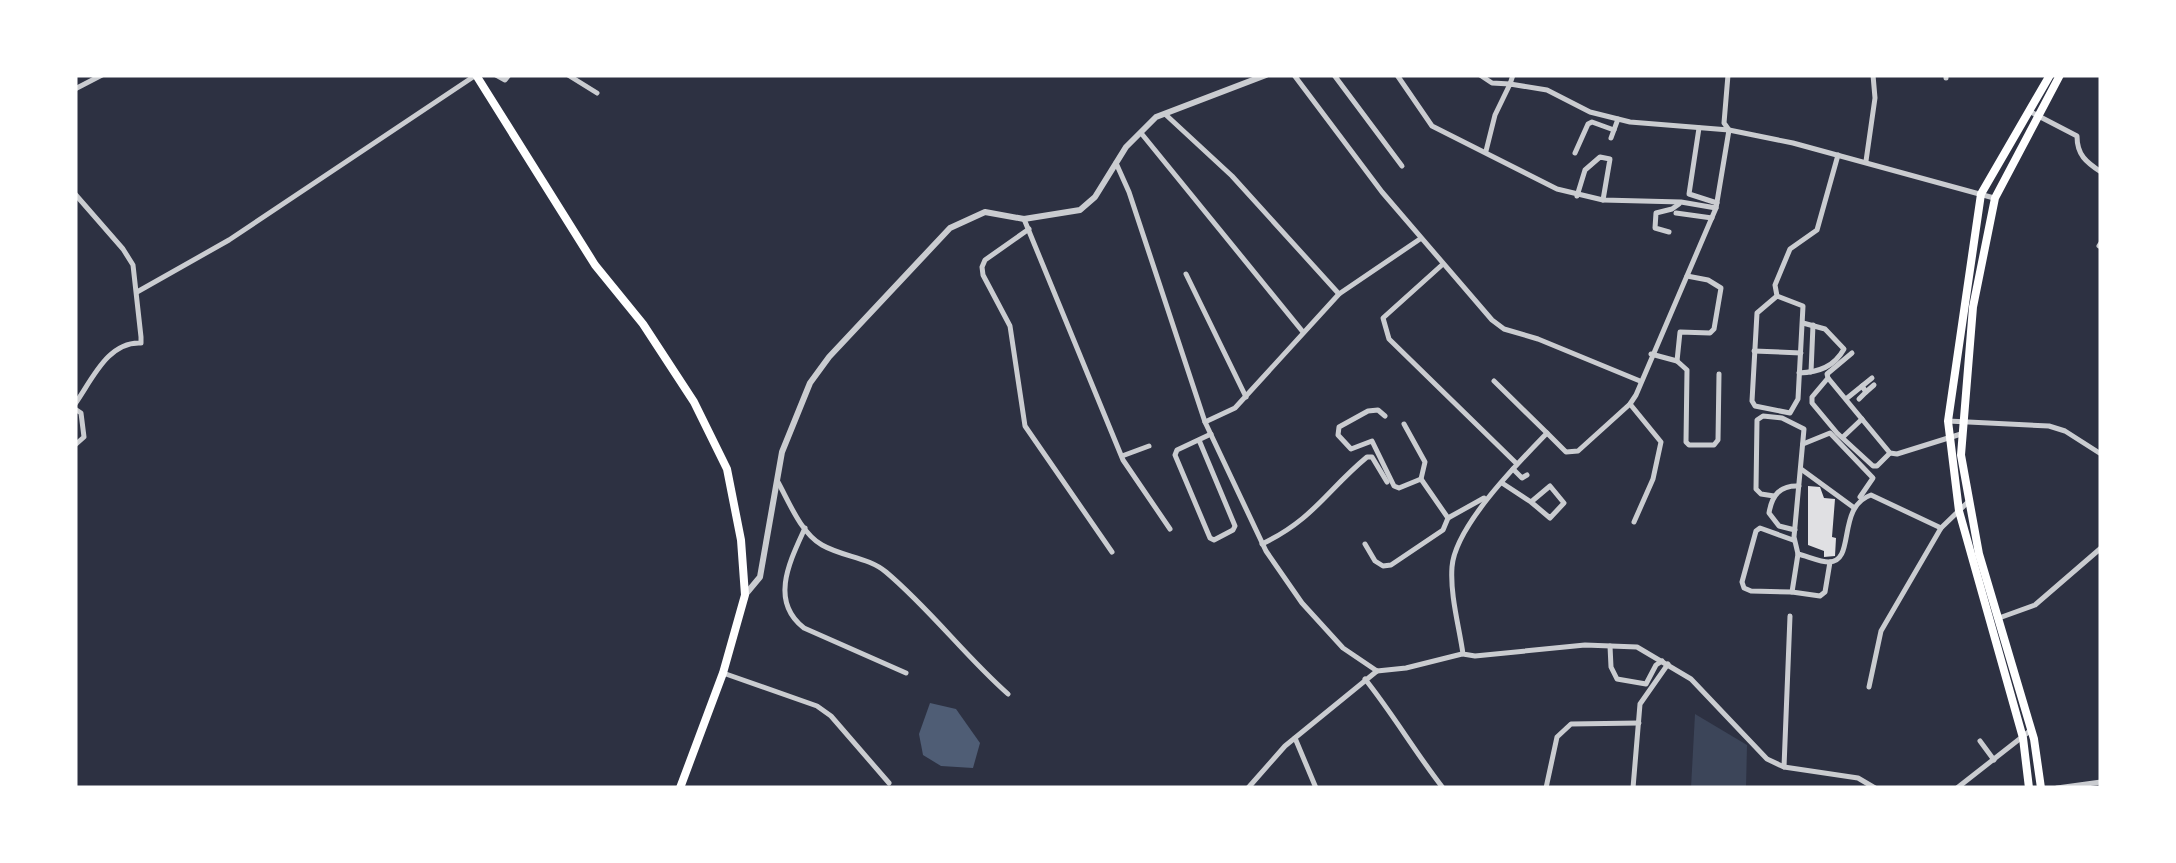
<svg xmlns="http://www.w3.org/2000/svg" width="2176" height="863" viewBox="0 0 2176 863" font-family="Rubik,sans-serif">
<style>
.green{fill:#3c4559}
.water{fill:#4f5d75}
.building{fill:#e0e0e3}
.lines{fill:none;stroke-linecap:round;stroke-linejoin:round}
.minor{stroke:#caccd0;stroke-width:5}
.tertiary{stroke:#caccd0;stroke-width:6}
.secondary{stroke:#fff;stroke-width:8}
.primary{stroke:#fff;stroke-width:8}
</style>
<rect width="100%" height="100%" fill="#2d3142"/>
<path class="green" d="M 1695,714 L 1747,745 L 1746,788 L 1691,788 Z"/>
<path class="water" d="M 930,703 L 956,709 L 980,743 L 973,768 L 941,766 L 923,755 L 919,734 Z"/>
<path class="building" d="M 1808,486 L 1820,487 L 1824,498 L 1835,499 L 1832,537 L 1836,538 L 1835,556 L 1824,557 L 1824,551 L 1808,545 Z"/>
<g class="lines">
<g class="minor">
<path d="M 496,75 L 505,80 L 509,75"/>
<path d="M 568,75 L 597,93"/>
<path d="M 1294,75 L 1382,192 L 1492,320 L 1504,329 L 1538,339 L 1640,381"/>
<path d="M 1334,75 L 1402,166"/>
<path d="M 1397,75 L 1432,126 L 1557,189 L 1603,200 L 1681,202 L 1716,208"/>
<path d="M 1480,75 L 1492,83 L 1510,84 L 1513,75"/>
<path d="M 1728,75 L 1724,123 L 1729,130 L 1716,208 L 1636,395 L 1630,404 L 1578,451 L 1566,452 L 1547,433 C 1519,462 1455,526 1452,567 C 1450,595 1459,626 1463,654 L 1475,656 L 1585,645 L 1637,647 L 1691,679 L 1767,759 L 1784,767 L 1858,778 L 1875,788"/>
<path d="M 1946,78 L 1946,75"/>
<path d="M 75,89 L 102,75"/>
<path d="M 2029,111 L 2077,136 C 2077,155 2086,162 2101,172"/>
<path d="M 1165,114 L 1232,176 L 1339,294"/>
<path d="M 1699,128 L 1689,194 L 1717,203"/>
<path d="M 1141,133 L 1303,332"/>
<path d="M 1611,138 L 1618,119"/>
<path d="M 1486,151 L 1495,115 L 1510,84 L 1547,90 L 1590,112 L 1630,122 L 1729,130 L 1793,143 L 1994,198"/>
<path d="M 1575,153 L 1588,124 L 1592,122 L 1614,130"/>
<path d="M 1866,161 L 1875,98 L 1873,75"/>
<path d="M 1116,163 L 1129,192 L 1205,422 L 1266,551 L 1302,603 L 1343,648 L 1377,671 L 1406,668 L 1462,654"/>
<path d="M 75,194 L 123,249 L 133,265 L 141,337 L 141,343 C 108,341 92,380 75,404"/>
<path d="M 1577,196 L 1585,170 L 1600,157 L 1610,159 L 1603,200"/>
<path d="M 1676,213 L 1712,218"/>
<path d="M 1024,219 L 1123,460 L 1170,529"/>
<path d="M 1029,229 L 985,260 L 982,267 L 983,275 L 1010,326 L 1025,426 L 1112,552"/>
<path d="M 1669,232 L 1655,228 L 1656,213 L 1672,209 L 1679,204"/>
<path d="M 2099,246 L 2101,243"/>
<path d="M 1443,264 L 1383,318 L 1389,339 L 1517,464"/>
<path d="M 1186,274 L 1246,397"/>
<path d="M 1687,276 L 1708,280 L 1721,288 L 1714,329 L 1710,333 L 1680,332 L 1677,361 L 1687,370 L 1686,442 L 1689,445 L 1714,445 L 1718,440 L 1719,374"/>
<path d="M 137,292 L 229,240 L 476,75"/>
<path d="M 1777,296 L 1757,313 L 1752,401 L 1755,406 L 1790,413 L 1798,399 L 1803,306 L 1777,296 L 1775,285 L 1790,249 L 1817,230 L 1838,155"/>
<path d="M 1754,351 L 1801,353"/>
<path d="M 1852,353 L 1827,374 L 1828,378 L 1890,453 L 1897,454 L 1961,434"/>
<path d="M 1651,354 L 1677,361"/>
<path d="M 1811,372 L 1813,325"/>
<path d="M 1799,373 C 1819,372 1834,367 1844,349 L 1825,329 L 1803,323"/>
<path d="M 1828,378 L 1812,397 L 1812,403 L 1837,433 L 1873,466 L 1877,466 L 1890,453"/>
<path d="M 1494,381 L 1547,433"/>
<path d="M 1866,392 L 1874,385"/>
<path d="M 1846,399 L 1872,378"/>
<path d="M 1859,399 L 1866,392 L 1862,386"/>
<path d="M 1630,404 L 1661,442 L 1653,479 L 1634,522"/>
<path d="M 75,409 L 81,413 L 84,437 L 75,445"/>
<path d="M 1385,416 L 1378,410 L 1368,411 L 1339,427 L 1338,435 L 1351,449 L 1372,441 L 1394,486 L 1399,488 L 1421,479 L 1448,518"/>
<path d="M 1948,421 L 2049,426 L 2065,431 L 2101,454"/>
<path d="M 1205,422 L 1235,408 L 1339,294 L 1420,239"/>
<path d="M 1404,424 L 1425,462 L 1421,479"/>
<path d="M 1843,437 L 1862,419"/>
<path d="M 1199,440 L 1235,526 L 1233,530 L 1214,540 L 1210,538 L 1175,455 L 1177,450 L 1211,434"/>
<path d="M 1803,444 L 1830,433 L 1873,478 L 1860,497"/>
<path d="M 1122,456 L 1149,446"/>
<path d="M 1513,469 L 1522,478 L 1527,475"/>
<path d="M 1801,469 L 1853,507"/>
<path d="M 778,482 C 789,502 801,533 822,545 C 843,557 868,557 886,572 C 930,609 965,656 1008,694"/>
<path d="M 1502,483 L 1531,502 L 1550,486 L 1564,503 L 1550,518 L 1531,502"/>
<path d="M 1774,496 L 1761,494 L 1756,489 L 1757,420 L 1763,416 L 1782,418 L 1804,429 L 1794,537 L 1798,554 C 1807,556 1820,562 1829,562 C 1856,562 1836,507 1871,495 L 1941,528"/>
<path d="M 805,528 C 790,561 769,601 804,628 L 906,673"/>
<path d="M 1795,530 L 1779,526 L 1769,513 C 1772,495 1780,485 1799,486"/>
<path d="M 1793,540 L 1760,528 L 1756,531 L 1742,582 L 1744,588 L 1751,591 L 1792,592 L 1798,554"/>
<path d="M 1262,544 C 1314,519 1326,491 1367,457 L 1372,457 L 1387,482"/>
<path d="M 1365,544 L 1375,561 L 1383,566 L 1391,565 L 1443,530 L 1448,518 L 1484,498"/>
<path d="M 1792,592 L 1820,596 L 1825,592 L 1830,562"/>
<path d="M 1999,618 L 2035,605 L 2101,548"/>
<path d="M 1610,646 L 1611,667 L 1617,679 L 1646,684 L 1656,665 L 1662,661"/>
<path d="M 723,673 L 817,706 L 831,716 L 889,783"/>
<path d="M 1365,679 C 1393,714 1415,752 1443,788"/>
<path d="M 1869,687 L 1881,631 L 1941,528 L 1969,501"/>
<path d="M 1295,738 L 1316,788"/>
<path d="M 1980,741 L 1994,760"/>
<path d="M 1784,767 L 1790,616"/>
<path d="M 1248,788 L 1285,746 L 1377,671"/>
<path d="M 1546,788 L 1557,737 L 1571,724 L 1639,723"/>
<path d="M 1633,788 L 1640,704 L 1668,664"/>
<path d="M 1957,788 L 2031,730"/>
<path d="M 2057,788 L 2101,782"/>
</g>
<path class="tertiary" d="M 745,595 L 760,577 L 782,452 L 810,383 L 829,357 L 950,228 L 985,212 L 1024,219 L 1080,210 L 1095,197 L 1126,147 L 1156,117 L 1266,75"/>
<g class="secondary">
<path d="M 2029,788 L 2023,738 L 1959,511 L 1948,421 L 1981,194 L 2050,75"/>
<path d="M 2041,788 L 2034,739 L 1979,554 L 1961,455 L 1973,307 L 1995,198 L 2060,75"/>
</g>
<path class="primary" d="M 476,75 L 595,265 L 643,324 L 694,402 L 727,469 L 741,540 L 745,595 L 723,673 L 680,788"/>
</g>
<rect width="2176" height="863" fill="none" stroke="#ffffff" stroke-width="155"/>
</svg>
